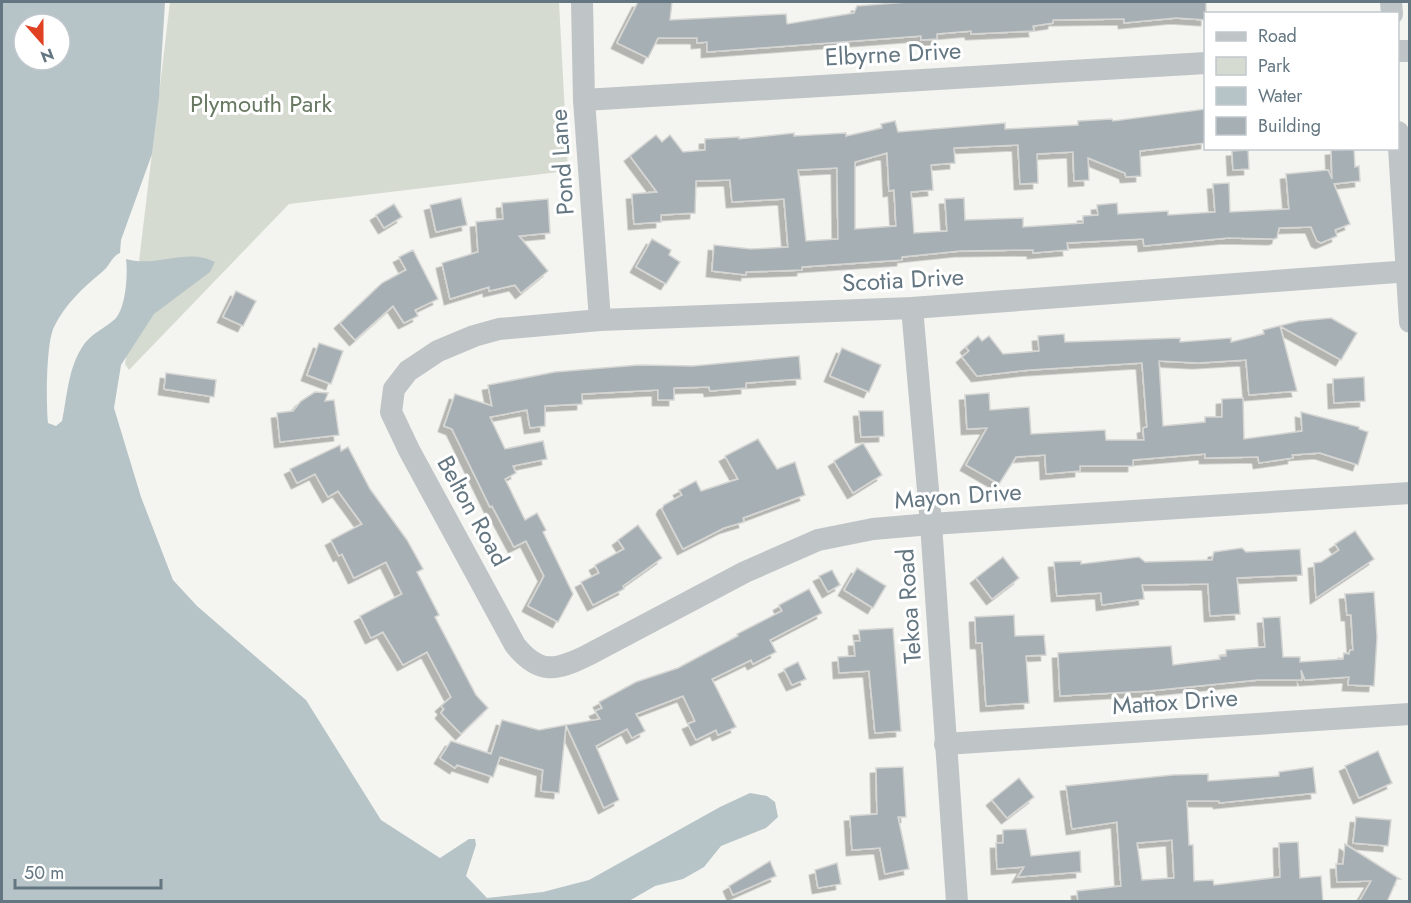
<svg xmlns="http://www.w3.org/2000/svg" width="1411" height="903" viewBox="0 0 1411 903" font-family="Jost,sans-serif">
<defs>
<filter id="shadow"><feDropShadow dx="-5.5" dy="5.5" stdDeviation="0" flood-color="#0004"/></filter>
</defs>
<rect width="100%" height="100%" fill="#f4f4f0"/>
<path fill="#d6dbd1" d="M170 2H559L568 171 289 204 129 370 125 364 132 320Z"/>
<path fill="#b7c4c7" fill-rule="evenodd" d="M2 2H165L159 98 152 154 121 240 120 253C111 257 110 266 102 272 83 288 65 304 54 327 46 343 46 404 48 423L56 426 62 421C67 398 68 370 81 349 90 333 105 329 116 318 126 306 128 274 126 259 155 268 188 247 215 262L210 272 154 314 121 365 114 408 141 497 173 580 197 606 306 700 381 820 440 858 469 839H475L476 845 466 876 487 898 543 892 589 880 720 807 750 793 767 796 775 802 778 817 766 828 721 846 704 867 683 879 655 886 629 901H2ZM24 24H60V60H24Z"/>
<g fill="#a6afb3" stroke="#d5d5d3" stroke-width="1.5" fill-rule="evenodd" filter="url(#shadow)">
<path d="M638 2H672L670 20 786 14 787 24 854 13 857 6 908 2H1206V20L1176 18 1124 23V19L1053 20V23L1033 26 1034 31 971 34V31L937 34V39L921 40V36L707 52V42L697 43V38H658L648 58 617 43Z"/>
<path d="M1206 109V143L1140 151 1141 176 1126 177 1125 173 1088 158 1089 180 1074 181 1073 152 1037 154 1038 183 1020 184 1018 145 954 148 955 163 931 165 933 190 911 192 914 233 947 231 945 199 964 198 965 220 1023 218V227L1083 223V216L1098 215 1097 205 1117 203 1118 214 1168 211V215L1215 212 1213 184 1229 183 1230 212 1289 209 1286 174 1328 170 1332 179 1331 150 1354 149 1355 167 1359 166 1360 181 1334 184 1350 224 1335 230 1337 236 1321 243 1317 241 1311 227 1279 228 1277 238 1274 239 1228 238 1144 246 1143 239 1067 243 1068 250 1033 253V250L960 251 902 257V260L802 267V270L746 272V275L712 271 714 245 751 249 788 247 784 199 732 202 730 180 696 181 695 213 661 215V222L634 224 632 194 657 192 630 156 656 135 662 142 670 135 683 152 705 150V139L739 137V139L794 133V136L846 133V136L882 128 881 124 895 121 898 132 1005 123V129L1078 125V121L1112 119 1113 121ZM887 153 889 191 894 190 896 226 855 229V162ZM837 168 838 239 806 241 798 170Z"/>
<path d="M1248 150 1249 169 1233 170 1232 151Z"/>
<path d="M461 198 467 225 436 232 430 205Z"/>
<path d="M548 199 550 233 519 236 548 271 521 293 515 285 489 291V287L450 299 442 263 478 252 476 222 503 219 502 203Z"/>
<path d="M394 204 402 217 384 228 376 215Z"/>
<path d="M652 239 671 250 669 255 680 262 666 284 636 267Z"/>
<path d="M413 250 438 299 415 310 418 316 404 323 393 306 355 340 340 323 382 283 406 270 399 257Z"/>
<path d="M236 291 256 301 243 326 223 317Z"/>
<path d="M1331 318 1357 333 1341 360 1280 326 1297 391 1249 395 1246 360 1198 363 1159 361 1163 426 1205 422V417H1222V399L1243 398 1244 439 1302 431 1301 412 1359 427V429L1368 432 1358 465 1320 453 1292 455 1293 458 1259 463 1258 457 1205 458V454L1133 460V466H1080V471L1046 474 1045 455 1016 457 999 484 966 465 987 428 967 429 965 395 989 393 990 410 1029 407 1031 434 1105 430 1106 440H1144L1143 428 1147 427 1142 363 1030 370 977 376 962 357 969 351 966 347 978 336 982 341 989 336 1003 354 1039 351 1038 336 1064 334 1065 342 1180 338V342L1231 338V342L1264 334 1263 330 1299 321Z"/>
<path d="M319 343 343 351 331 384 307 375Z"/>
<path d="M842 348 881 365 869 392 830 376Z"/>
<path d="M799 356 801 379 746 383V388L710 391 709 387 674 388V400H658V390L582 394V404L545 406V426L530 428 527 410 490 417 505 449 543 441 547 459 513 466 516 473 505 479 525 520 537 513 546 530 543 532 573 594 558 622 528 606 544 576 526 541 514 547 492 506 490 507 452 429 444 426 455 394 492 406 488 385 555 372 639 365 693 366Z"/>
<path d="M166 373 216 380 214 397 164 389Z"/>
<path d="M1364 377 1365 401 1334 403 1333 379Z"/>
<path d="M315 392 328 393 325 401 334 400 339 435 280 442 277 413 293 411 301 401Z"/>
<path d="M859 411H883L884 436 861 437Z"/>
<path d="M758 439 777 469 795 462 805 495 743 518 744 522 724 528 683 549 662 509 664 505 682 495 679 490 696 481 701 491 738 479 725 456Z"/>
<path d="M863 443 882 475 853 493 834 461Z"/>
<path d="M340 445 341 451 348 447 370 489 407 540 423 569 417 572 439 615 435 617 476 695 488 708 461 734 441 713 444 709 441 706 451 697 427 652 403 665 383 632 371 638 360 616 402 594 386 562 354 578 342 554 339 556 331 540 362 524 338 491 328 497 315 474 297 483 290 469Z"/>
<path d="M638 525 662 558 623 586 624 589 593 605 581 582 599 573 595 565 624 549 618 540Z"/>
<path d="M1355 531 1374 559 1316 598 1314 563 1321 562 1339 550 1335 544Z"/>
<path d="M1242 548 1246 552 1300 549 1302 575 1237 578 1240 614 1210 616 1208 584 1142 585 1144 599 1102 605 1101 593 1057 596 1054 562 1081 561V564L1139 557 1145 562 1212 560 1214 552Z"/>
<path d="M1003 557 1019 578 992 599 976 578Z"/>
<path d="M857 568 886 586 873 608 844 590Z"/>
<path d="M832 570 840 585 828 592 819 576Z"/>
<path d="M809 589 822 613 770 640 776 652 753 664 751 660 712 679 736 727 718 735 716 730 696 740 688 724 695 721 683 696 636 714 645 731 632 738 627 729 596 746 619 800 604 808 566 725 600 719 595 711 602 708 599 702 636 682 678 668 738 636 737 634 782 611 779 605Z"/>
<path d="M1374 592 1377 637 1374 686 1348 685 1349 677 1305 680 1301 670 1302 680H1258L1149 691 1060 696 1058 653 1171 646 1173 665 1220 659 1219 656H1226V650L1265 647 1263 618 1280 617 1283 657H1300V662L1343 659 1344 653 1349 654 1350 650H1353L1351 615H1347L1345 594Z"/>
<path d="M1014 615 1015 636 1044 635 1046 655 1026 656 1029 703 986 706 982 643H976L975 617Z"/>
<path d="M893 628 901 731 875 733 869 671 839 673 838 657 855 656 854 641H860L859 630Z"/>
<path d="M798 662 806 679 792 685 784 669Z"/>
<path d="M502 720 539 730 566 725 559 793 541 791 543 770 500 757 493 777 457 765 455 768 440 758 451 741 491 754Z"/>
<path d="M1378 751 1392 783 1359 798 1345 766Z"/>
<path d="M903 767 906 817H898L909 869 885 874 880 848 852 850 850 816 877 814 876 768Z"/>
<path d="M1313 767 1316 793 1219 803V801H1187L1189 845H1193L1194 881 1213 880 1214 885 1280 877 1279 843 1298 842 1300 878 1321 876 1323 902H1078L1077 891 1121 886 1117 822 1072 829 1066 786 1173 775 1208 774V781L1279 776V772ZM1172 840 1174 878 1142 880 1137 843Z"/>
<path d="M1019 778 1034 797 1007 818 992 800Z"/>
<path d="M1356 817 1391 820 1388 846 1353 843Z"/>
<path d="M1026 829 1031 856 1080 851 1081 872 1018 877 1024 867 997 869 996 843H1003V830Z"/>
<path d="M1345 844 1400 879H1397L1387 902H1359L1371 881 1337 882 1336 864H1343Z"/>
<path d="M770 861 776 876 733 895 729 886Z"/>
<path d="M837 863 841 884 818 888 815 870Z"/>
</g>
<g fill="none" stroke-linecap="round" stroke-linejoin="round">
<g stroke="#bfc4c6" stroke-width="22">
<path d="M582 2 584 100 600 320"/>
<path d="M1391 2 1392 14"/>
<path d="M1398 51H1410"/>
<path d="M584 100 1206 63"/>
<path d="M1398 132 1410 322"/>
<path d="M1410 271 912 308 600 320 499 329 474 336 438 351 408 371 394 389 391 412 409 450 515 645C539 675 556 671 588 655L745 572 818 540 873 529 931 524 1410 493"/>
<path d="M912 308 931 524 957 902"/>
<path d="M945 744 1410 714"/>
</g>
</g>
<g text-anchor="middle" stroke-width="6" stroke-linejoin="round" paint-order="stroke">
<g font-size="24" fill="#637681" stroke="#fff">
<text transform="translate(893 54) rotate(-3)" y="8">Elbyrne Drive</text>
<text transform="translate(562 162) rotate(-94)" y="8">Pond Lane</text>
<text transform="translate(903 280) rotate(-3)" y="8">Scotia Drive</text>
<text transform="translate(958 496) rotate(-4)" y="8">Mayon Drive</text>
<text transform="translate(473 511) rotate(61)" y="8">Belton Road</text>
<text transform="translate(909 606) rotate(-94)" y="8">Tekoa Road</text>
<text transform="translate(1175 702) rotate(-4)" y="8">Mattox Drive</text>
</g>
<g font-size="24" fill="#687862" stroke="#fff">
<text x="261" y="112">Plymouth Park</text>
</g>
</g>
<rect width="1411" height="903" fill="none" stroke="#637681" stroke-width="6"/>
<rect x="1204" y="12" width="195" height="138" fill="#ffffff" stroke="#c1c8cd" stroke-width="1.5"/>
<rect x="1216" y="32" width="30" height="9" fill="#bfc4c6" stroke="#c1c8cd" stroke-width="1.5"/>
<text x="1258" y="42" font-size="18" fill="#637681">Road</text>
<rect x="1216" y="57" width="30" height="18" fill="#d6dbd1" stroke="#c1c8cd" stroke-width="1.5"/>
<text x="1258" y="72" font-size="18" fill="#637681">Park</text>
<rect x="1216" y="87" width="30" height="18" fill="#b7c4c7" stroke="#c1c8cd" stroke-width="1.5"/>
<text x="1258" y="102" font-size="18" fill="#637681">Water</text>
<rect x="1216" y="117" width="30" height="18" fill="#a6afb3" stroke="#c1c8cd" stroke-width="1.5"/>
<text x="1258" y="132" font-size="18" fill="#637681">Building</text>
<g transform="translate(42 42) rotate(159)"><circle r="28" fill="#ffffff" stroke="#c1c8cd" stroke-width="1.5"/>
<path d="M0-4.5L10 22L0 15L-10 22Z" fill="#e14123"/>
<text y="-9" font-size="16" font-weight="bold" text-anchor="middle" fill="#637681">N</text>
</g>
<path d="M15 879v9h146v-9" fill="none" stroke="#637681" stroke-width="3"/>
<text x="24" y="879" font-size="18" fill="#637681" stroke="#ffffff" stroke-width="4.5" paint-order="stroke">50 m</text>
</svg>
